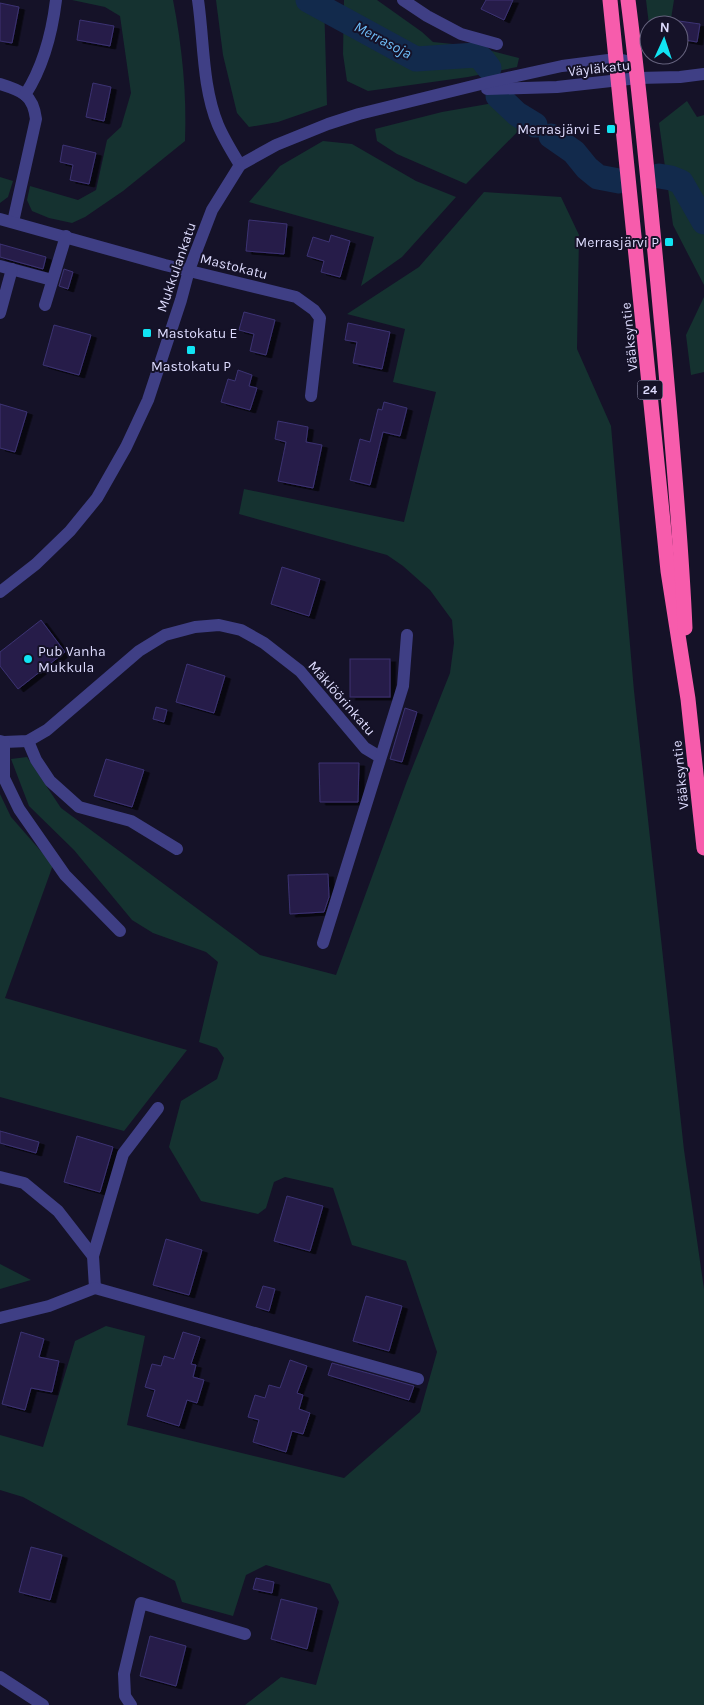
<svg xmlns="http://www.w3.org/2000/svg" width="704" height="1705" viewBox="0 0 704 1705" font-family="Karla,sans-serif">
<defs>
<filter id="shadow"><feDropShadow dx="5.5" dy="3" stdDeviation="0" flood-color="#0009"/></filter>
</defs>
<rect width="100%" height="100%" fill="#151228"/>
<g fill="#153230">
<path d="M72 0H173C182 46 187 94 185 141L123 191 85 217 72 223 49 218 32 211 27 200 30 186 78 200 96 190 107 140 121 127 131 93 120 16 105 7Z"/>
<path d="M216 0H324L327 105 278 122 249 127 237 113 223 55Z"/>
<path d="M344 0H377L422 32 433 42 473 46 519 58 517 67 468 77 368 91 347 81 343 54Z"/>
<path d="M646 0H674L670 25H649Z"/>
<path d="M505 101 534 115 466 184 397 154 377 141 375 129 442 112Z"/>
<path d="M687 101 697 117 704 115V285L673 225 659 123Z"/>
<path d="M323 141 352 144 416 181 456 197 402 257 361 286 374 237 249 202 280 166Z"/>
<path d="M0 177 13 181 8 197 0 203Z"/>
<path d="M484 192 561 197 579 235 577 349 611 426 634 691 684 1150 704 1289V1705H245L281 1677 316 1685 339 1602 330 1584 266 1565 246 1575 233 1616 182 1602 175 1581 23 1497 0 1490V1435L43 1447 75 1341 106 1326 145 1336 127 1425 344 1478 420 1412 437 1352 406 1261 352 1245 333 1188 285 1177 274 1182 266 1208 258 1214 201 1201 169 1147 181 1101 217 1079 224 1058 217 1048 199 1042 218 962 206 952 153 933 132 920 74 850 29 806 11 759 27 757 61 808 260 955 336 975 407 781 450 673 454 643 452 620 430 590 403 566 387 555 239 514 244 489 404 522 436 392 393 382 405 329 347 314 419 267Z"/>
<path d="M704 297V372L691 375 686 335Z"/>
<path d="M0 794 11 817 53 865 5 998 187 1050 124 1131 0 1097Z"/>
<path d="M0 1264 31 1280 0 1289Z"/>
</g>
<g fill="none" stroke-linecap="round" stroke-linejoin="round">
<g stroke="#122a4c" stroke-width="25">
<path d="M308 0 416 59 476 55 482 59 489 68"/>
<path d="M498 96 517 114 535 125"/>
<path d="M551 136 574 152 587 168 598 177 619 181"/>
<path d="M659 176 671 178 681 182 704 222"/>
</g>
</g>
<g fill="#261f48" stroke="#3c3273" filter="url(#shadow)">
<path d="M486 0H513L504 20 481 9Z"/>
<path d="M0 3 19 7 12 43 0 41Z"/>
<path d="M80 20 114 26 110 46 77 40Z"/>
<path d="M679 21 700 24 697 42 679 39Z"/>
<path d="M93 83 111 87 104 121 86 117Z"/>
<path d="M63 145 96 153 89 184 70 180 73 165 60 162Z"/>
<path d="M249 220 287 224 284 254 246 251Z"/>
<path d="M331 235 350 241 340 277 321 272 324 261 307 256 313 237 329 242Z"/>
<path d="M0 244 46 257 43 269 0 257Z"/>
<path d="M64 269 73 272 68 289 59 286Z"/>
<path d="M244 312 275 320 266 355 250 351 254 334 239 330Z"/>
<path d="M348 323 390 332 382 369 353 363 357 342 345 340Z"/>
<path d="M54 325 91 335 79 375 43 365Z"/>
<path d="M238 370 252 375 249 386 257 388 250 410 221 402 228 379 235 381Z"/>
<path d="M384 402 407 408 400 436 383 432 370 485 350 480 360 439 370 442 378 409 382 410Z"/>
<path d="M0 404 27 412 15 452 0 448Z"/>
<path d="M278 421 308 427 306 442 322 445 313 488 278 481 286 442 275 439Z"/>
<path d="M282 567 320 579 309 616 271 604Z"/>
<path d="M41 620 65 652 18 689 0 666V652Z"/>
<rect x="350" y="659" width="40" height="38"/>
<path d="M187 664 225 676 214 713 176 702Z"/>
<path d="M156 707 167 710 164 722 153 719Z"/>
<path d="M405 708 417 712 402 762 390 759Z"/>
<path d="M106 759 144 770 132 807 94 796Z"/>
<path d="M319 763H359L358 802H320Z"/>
<path d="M328 874 329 897 324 912 290 914 288 875Z"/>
<path d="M0 1131 39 1142 36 1153 0 1143Z"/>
<path d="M77 1136 113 1147 100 1192 64 1182Z"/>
<path d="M287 1196 323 1206 310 1251 274 1241Z"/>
<path d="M166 1239 202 1250 189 1295 153 1285Z"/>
<path d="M263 1286 275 1289 269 1311 256 1307Z"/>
<path d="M366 1296 402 1306 389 1351 353 1341Z"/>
<path d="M21 1332 44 1339 39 1357 59 1361 52 1392 31 1388 25 1410 2 1404Z"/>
<path d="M183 1332 200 1337 191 1364 196 1365 193 1377 204 1380 197 1403 187 1400 179 1426 147 1416 155 1390 145 1387 152 1364 161 1366 164 1356 174 1359Z"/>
<path d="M290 1360 307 1366 297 1393 303 1395 299 1409 310 1413 303 1434 292 1431 286 1452 253 1442 259 1420 248 1417 255 1395 265 1398 269 1385 280 1388Z"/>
<path d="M332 1363 414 1386 409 1400 328 1375Z"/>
<path d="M31 1547 62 1555 50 1600 19 1592Z"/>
<path d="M256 1578 274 1582 272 1593 253 1589Z"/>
<path d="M281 1599 317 1608 307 1649 271 1639Z"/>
<path d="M150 1636 186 1646 176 1686 140 1676Z"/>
</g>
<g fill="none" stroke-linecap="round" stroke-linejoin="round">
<g stroke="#3f3f85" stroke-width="12">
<path d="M198 0C204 41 202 86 218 125 224 139 232 152 240 165"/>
<path d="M403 0 427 16 461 34 497 44"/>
<path d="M0 84C23 91 33 95 36 119L13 222"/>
<path d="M487 89 557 87 638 78 680 77 704 74"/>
<path d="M25 95C43 67 52 33 56 0"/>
<path d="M0 219 165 265 296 297 314 310 320 318 311 396"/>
<path d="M0 266 52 280"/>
<path d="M45 305 66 236"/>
<path d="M0 313 12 269"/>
<path d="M0 592 36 564 70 531 97 498 126 447 148 400 181 300 189 270 212 210 240 165 276 145 328 124 359 114 489 82 562 66 616 59 626 61 633 65 637 76"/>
<path d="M0 741 4 742 28 741 47 730 139 651 165 635 195 627 219 625 241 630 264 643 300 671 365 748 380 757"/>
<path d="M28 741 36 760 50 781 79 807 131 821 177 849"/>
<path d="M4 742V778L19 809 65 875 120 931"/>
<path d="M323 943 403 686 407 635"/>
<path d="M0 1177 24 1183 58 1211 93 1256"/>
<path d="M95 1288 418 1379"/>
<path d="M95 1288 93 1256 123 1154 158 1108"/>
<path d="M0 1318 49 1306 95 1288"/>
<path d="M0 1677 43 1705"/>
<path d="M131 1705 125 1696 124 1674 141 1603 245 1634"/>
</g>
<g stroke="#f75cac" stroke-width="15">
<path d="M610 0 668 571 688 699 704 848"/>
<path d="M628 0C643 116 653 233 664 349 672 442 681 535 685 628"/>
</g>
</g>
<g fill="#11e4f3" stroke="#151228" stroke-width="2">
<rect x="606" y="124" width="10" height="10" rx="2.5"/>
<rect x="664" y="237" width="10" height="10" rx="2.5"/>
<rect x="142" y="328" width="10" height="10" rx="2.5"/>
<rect x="186" y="345" width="10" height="10" rx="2.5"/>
<circle cx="28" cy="659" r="5"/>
</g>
<g text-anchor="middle" stroke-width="4" stroke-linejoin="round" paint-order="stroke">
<rect fill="#151228" stroke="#a19fbd" stroke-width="1" x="637.5" y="380.5" width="25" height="19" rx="4"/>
<g font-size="12" font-weight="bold" fill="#dddbfd">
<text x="650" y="394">24</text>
</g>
<g font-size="14" fill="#dddbfd" stroke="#151228">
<text transform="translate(599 68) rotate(-6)" y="5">Väyläkatu</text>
<text transform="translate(234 266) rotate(14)" y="5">Mastokatu</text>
<text transform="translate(176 267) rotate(-71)" y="5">Mukkulankatu</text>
<text transform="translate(629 337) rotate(-96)" y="5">Vääksyntie</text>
<text transform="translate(342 698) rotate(49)" y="5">Mäklöörinkatu</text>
<text transform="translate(680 775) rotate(-96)" y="5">Vääksyntie</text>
</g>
<g font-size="14" fill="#dddbfd" stroke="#151228" text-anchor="end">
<text x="601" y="134">Merrasjärvi E</text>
<text x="659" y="247">Merrasjärvi P</text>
<text x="157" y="338" text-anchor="start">Mastokatu E</text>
<text x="191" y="371" text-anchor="middle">Mastokatu P</text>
<text x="38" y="656" text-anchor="start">Pub Vanha<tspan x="38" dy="16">Mukkula</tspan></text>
</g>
<g font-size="15" font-style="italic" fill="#6ebdf7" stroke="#151228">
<text transform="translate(383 40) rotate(28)" y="5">Merrasoja</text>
</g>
</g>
<g transform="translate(664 40) rotate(3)"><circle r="24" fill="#151228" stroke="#65627d"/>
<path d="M0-4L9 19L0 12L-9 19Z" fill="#11e4f3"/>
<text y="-8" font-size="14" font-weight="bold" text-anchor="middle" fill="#dddbfd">N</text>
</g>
</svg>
